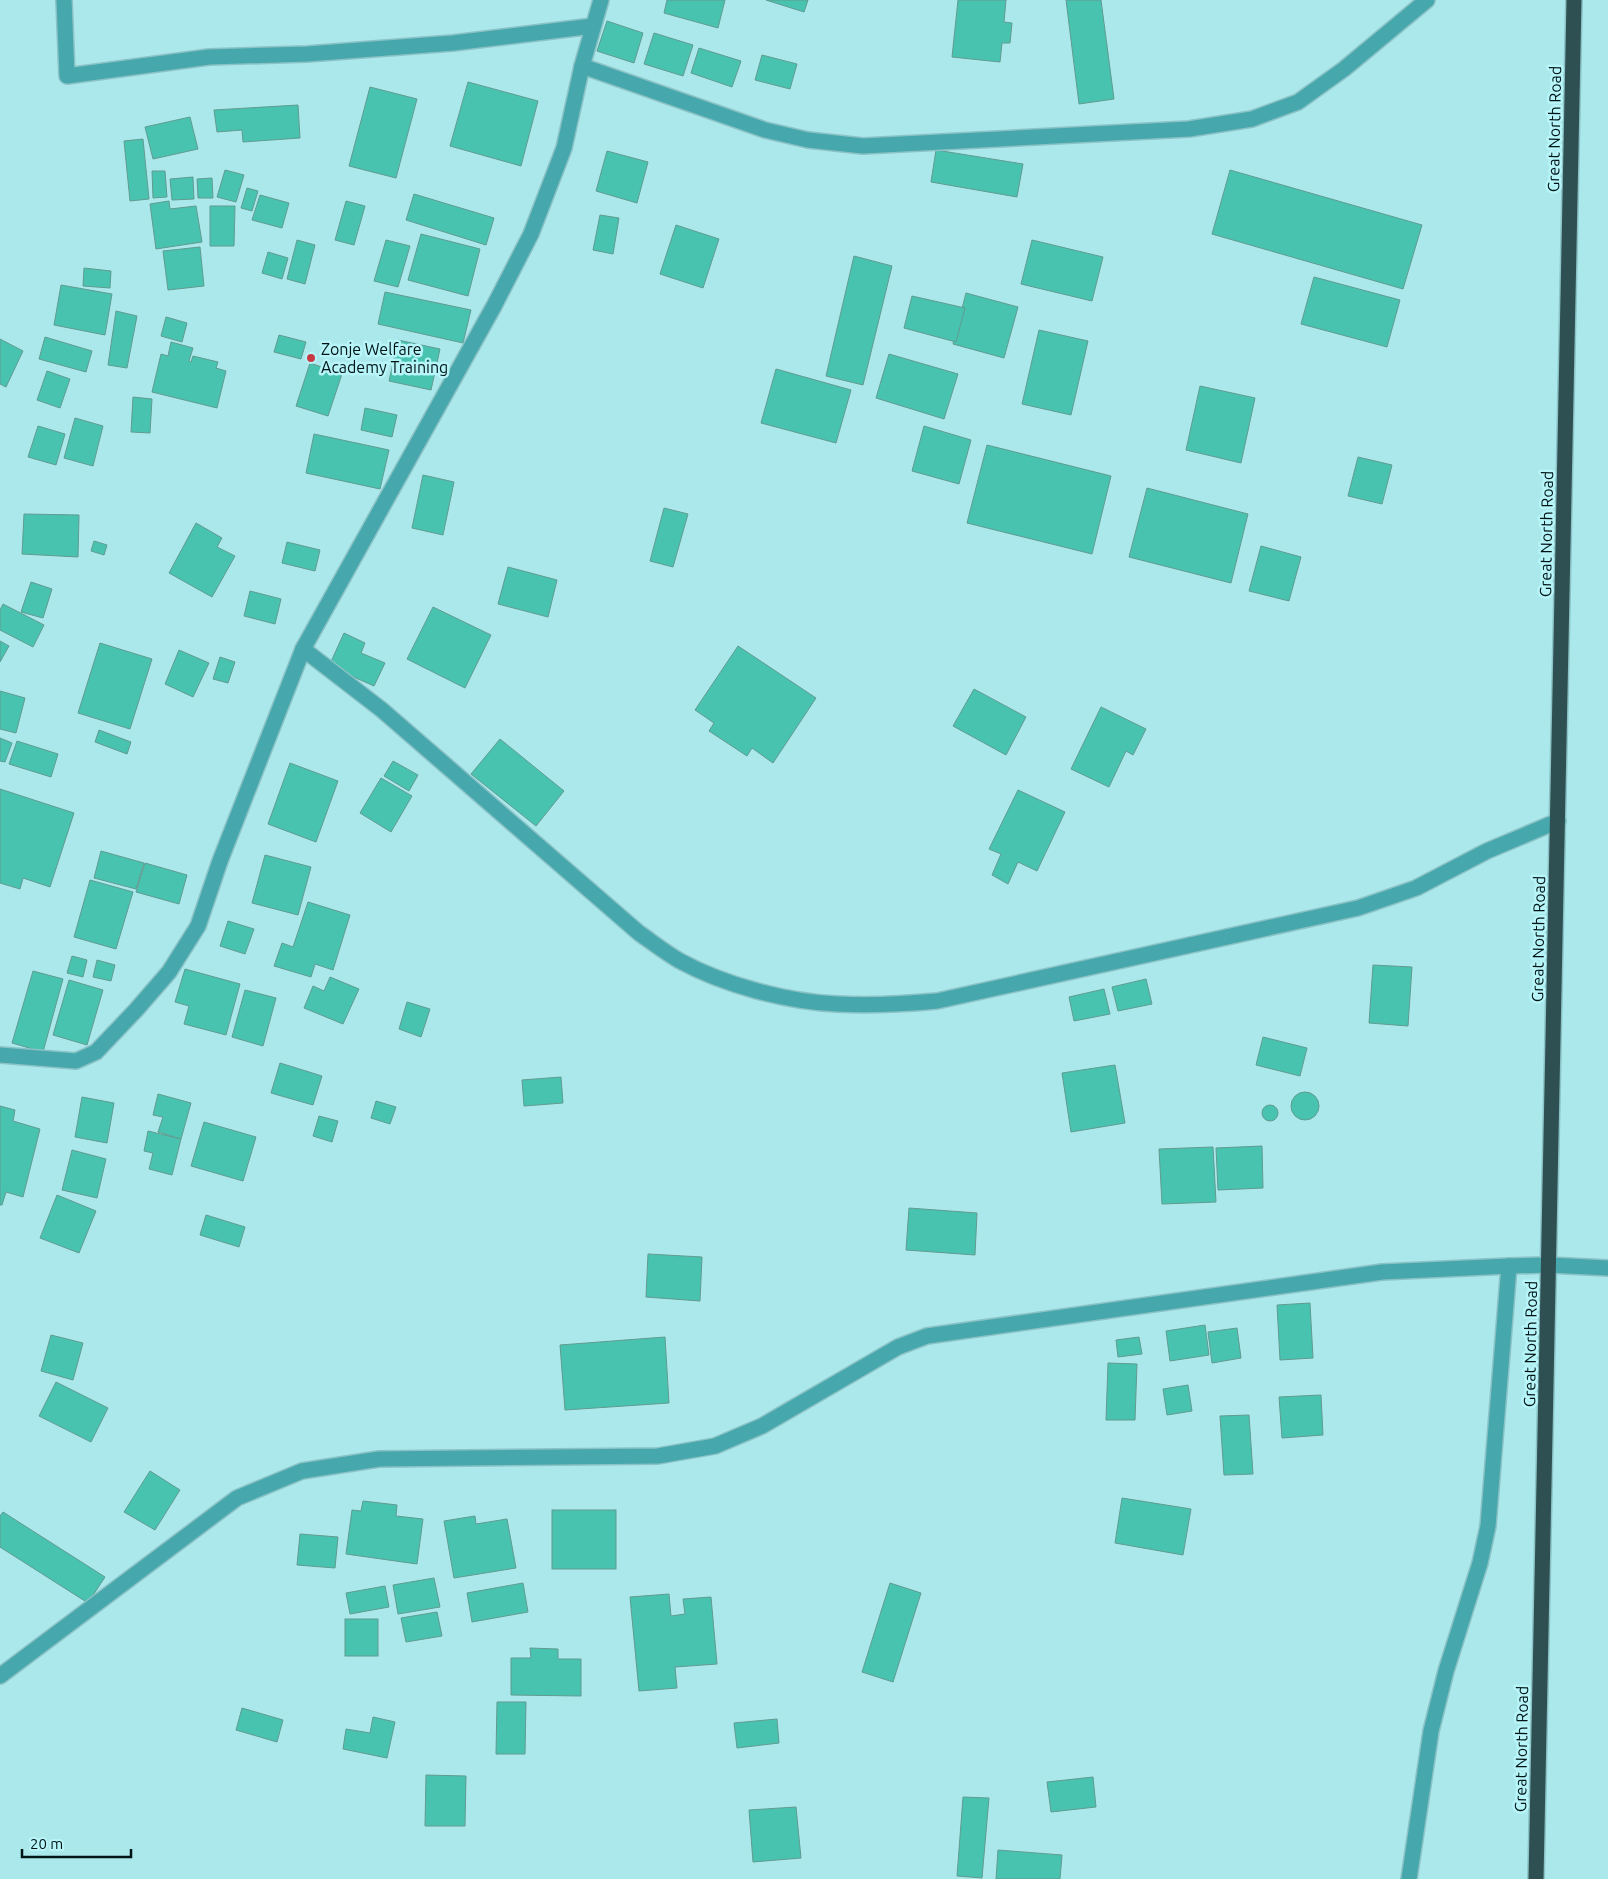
<svg xmlns="http://www.w3.org/2000/svg" width="1608" height="1879" viewBox="0 0 1608 1879" font-family="Ubuntu,sans-serif">
<rect width="100%" height="100%" fill="#aae8ec"/>
<g fill="#48c3b0" stroke="#619b90">
<path d="M667 0H725L718 28 664 13Z"/>
<path d="M766 0H808L804 12Z"/>
<path d="M958 0H1006L1004 22 1012 23 1010 43H1002L1000 62 952 57Z"/>
<path d="M1066 0H1101L1114 99 1079 104Z"/>
<path d="M607 21 643 33 634 63 597 51Z"/>
<path d="M654 33 693 45 683 76 644 64Z"/>
<path d="M699 48 741 61 732 87 691 73Z"/>
<path d="M762 55 797 64 790 89 755 80Z"/>
<path d="M468 82 538 101 521 166 450 146Z"/>
<path d="M370 87 417 99 396 178 349 166Z"/>
<path d="M298 105 300 138 243 142 242 130 217 132 214 110Z"/>
<path d="M190 117 198 149 153 159 145 127Z"/>
<path d="M143 139 149 199 130 201 124 141Z"/>
<path d="M936 150 1023 164 1017 197 931 182Z"/>
<path d="M607 151 648 162 637 203 596 191Z"/>
<path d="M225 170 244 175 236 202 217 197Z"/>
<path d="M1230 170 1422 225 1403 289 1212 234Z"/>
<path d="M152 171H165L167 197 153 198Z"/>
<path d="M193 177 194 199 172 200 170 179Z"/>
<path d="M212 178 213 198H198L197 179Z"/>
<path d="M247 188 258 191 252 211 241 208Z"/>
<path d="M414 194 494 218 486 245 406 220Z"/>
<path d="M260 195 289 203 282 228 252 220Z"/>
<path d="M169 201 170 209 196 206 202 242 156 249 150 204Z"/>
<path d="M346 201 365 206 354 245 335 240Z"/>
<path d="M210 206H235L234 246H210Z"/>
<path d="M600 215 619 218 613 254 593 250Z"/>
<path d="M676 225 719 239 703 288 660 274Z"/>
<path d="M421 234 480 249 468 296 408 280Z"/>
<path d="M297 240 315 245 305 284 287 279Z"/>
<path d="M386 240 410 246 398 287 374 281Z"/>
<path d="M1032 240 1103 257 1092 301 1021 284Z"/>
<path d="M200 247 204 286 168 290 163 251Z"/>
<path d="M268 252 288 258 282 279 262 273Z"/>
<path d="M854 256 892 266 863 385 826 376Z"/>
<path d="M84 268 111 271 110 288 83 286Z"/>
<path d="M1314 277 1400 300 1387 347 1301 324Z"/>
<path d="M61 285 112 294 105 335 54 325Z"/>
<path d="M385 292 471 310 463 343 378 324Z"/>
<path d="M966 293 1018 307 1004 358 953 344Z"/>
<path d="M912 296 965 308 956 342 904 328Z"/>
<path d="M116 311 137 316 127 368 108 365Z"/>
<path d="M166 317 187 323 182 342 161 336Z"/>
<path d="M1039 330 1088 341 1071 415 1022 404Z"/>
<path d="M279 335 306 342 301 359 274 352Z"/>
<path d="M45 337 92 351 86 372 39 359Z"/>
<path d="M0 339 23 351 6 387 0 384Z"/>
<path d="M398 340 440 349 431 390 389 381Z"/>
<path d="M171 342 193 348 189 361 191 362 193 356 218 362 216 368 226 371 217 408 152 392 161 354 168 356Z"/>
<path d="M889 354 958 374 944 419 876 398Z"/>
<path d="M310 363 342 374 328 416 296 406Z"/>
<path d="M776 369 851 390 836 443 761 423Z"/>
<path d="M47 371 70 379 60 408 37 400Z"/>
<path d="M1200 386 1255 398 1241 463 1186 450Z"/>
<path d="M133 397 152 399 150 433 131 432Z"/>
<path d="M365 408 397 415 392 437 361 430Z"/>
<path d="M75 418 103 426 93 466 64 458Z"/>
<path d="M38 426 65 434 56 465 28 457Z"/>
<path d="M924 426 971 440 959 484 912 471Z"/>
<path d="M314 434 389 450 380 489 306 473Z"/>
<path d="M987 445 1111 476 1092 554 967 523Z"/>
<path d="M1358 457 1392 465 1382 504 1348 496Z"/>
<path d="M423 475 454 482 443 535 412 528Z"/>
<path d="M1147 488 1248 514 1231 583 1129 557Z"/>
<path d="M664 508 688 514 673 567 650 561Z"/>
<path d="M24 514 79 515 78 557 22 554Z"/>
<path d="M196 523 222 538 217 547 235 556 212 597 169 573Z"/>
<path d="M94 541 107 545 104 555 91 551Z"/>
<path d="M287 542 320 550 315 571 282 563Z"/>
<path d="M1261 546 1301 557 1289 601 1249 591Z"/>
<path d="M508 567 557 580 548 617 498 604Z"/>
<path d="M31 582 52 589 43 618 21 612Z"/>
<path d="M250 591 281 599 275 624 244 616Z"/>
<path d="M3 604 44 625 33 647 0 630V610Z"/>
<path d="M433 607 491 635 465 688 407 659Z"/>
<path d="M344 633 365 643 361 653 385 663 374 686 329 666Z"/>
<path d="M0 641 9 646 0 662Z"/>
<path d="M100 643 152 659 130 729 78 713Z"/>
<path d="M738 646 816 698 773 763 752 748 747 756 709 731 714 723 695 710Z"/>
<path d="M179 650 209 663 193 697 165 684Z"/>
<path d="M220 657 235 662 228 683 213 679Z"/>
<path d="M974 689 1026 717 1006 755 953 726Z"/>
<path d="M0 691 25 698 16 733 0 729Z"/>
<path d="M1101 707 1146 729 1133 755 1126 751 1109 787 1071 769Z"/>
<path d="M99 730 131 742 127 754 95 742Z"/>
<path d="M0 738 12 743 5 762 0 761Z"/>
<path d="M500 739 564 791 536 826 471 774Z"/>
<path d="M17 741 58 754 51 777 9 764Z"/>
<path d="M393 761 418 775 409 791 384 776Z"/>
<path d="M290 763 338 781 316 842 268 824Z"/>
<path d="M381 778 412 796 391 832 360 813Z"/>
<path d="M0 789 74 813 50 887 23 878 20 889 0 883Z"/>
<path d="M1018 790 1065 812 1037 871 1018 862 1008 884 992 875 1001 854 989 849Z"/>
<path d="M101 851 144 863 136 889 94 878Z"/>
<path d="M265 855 311 867 298 915 252 903Z"/>
<path d="M145 863 187 875 179 904 136 892Z"/>
<path d="M90 880 133 892 116 949 74 937Z"/>
<path d="M308 902 350 915 333 970 315 964 311 977 274 966 282 943 293 947Z"/>
<path d="M228 921 254 929 245 954 220 946Z"/>
<path d="M72 956 87 960 83 977 67 973Z"/>
<path d="M97 960 115 965 111 981 93 977Z"/>
<path d="M1373 965 1412 967 1408 1026 1369 1023Z"/>
<path d="M185 969 240 984 226 1035 184 1024 189 1006 175 1002Z"/>
<path d="M33 971 63 979 43 1052 12 1043Z"/>
<path d="M330 977 359 989 343 1024 304 1008 313 986 324 991Z"/>
<path d="M1146 979 1152 1004 1118 1011 1112 987Z"/>
<path d="M69 980 103 990 87 1045 53 1035Z"/>
<path d="M1104 989 1110 1014 1074 1021 1069 997Z"/>
<path d="M245 990 276 998 263 1046 232 1037Z"/>
<path d="M407 1002 430 1009 421 1037 399 1029Z"/>
<path d="M1263 1037 1307 1048 1300 1076 1256 1065Z"/>
<path d="M280 1063 322 1076 313 1105 271 1093Z"/>
<path d="M1115 1065 1125 1123 1071 1132 1062 1073Z"/>
<path d="M561 1077 563 1103 524 1106 522 1080Z"/>
<circle cx="1305" cy="1106" r="14"/>
<path d="M158 1094 191 1103 181 1139 158 1132 163 1117 153 1115Z"/>
<path d="M82 1097 114 1103 107 1143 75 1137Z"/>
<path d="M376 1101 396 1107 390 1124 371 1118Z"/>
<circle cx="1270" cy="1113" r="8"/>
<path d="M0 1106 15 1110 13 1121 40 1129 23 1197 6 1192 2 1205H0Z"/>
<path d="M319 1116 338 1121 332 1142 313 1136Z"/>
<path d="M204 1122 256 1137 243 1181 191 1166Z"/>
<path d="M148 1131 181 1139 172 1175 149 1169 153 1153 144 1151Z"/>
<path d="M1262 1146 1263 1188 1218 1190 1216 1148Z"/>
<path d="M1213 1147 1216 1202 1162 1204 1159 1149Z"/>
<path d="M72 1150 106 1159 97 1198 62 1190Z"/>
<path d="M57 1195 96 1211 79 1253 40 1238Z"/>
<path d="M909 1208 977 1213 975 1255 906 1250Z"/>
<path d="M206 1215 245 1227 239 1247 200 1235Z"/>
<path d="M648 1254 702 1257 700 1301 646 1297Z"/>
<path d="M1310 1303 1313 1358 1280 1360 1277 1305Z"/>
<path d="M1205 1325 1209 1355 1170 1361 1166 1331Z"/>
<path d="M1237 1328 1241 1358 1212 1363 1208 1332Z"/>
<path d="M51 1335 83 1343 73 1380 41 1371Z"/>
<path d="M665 1337 669 1403 565 1410 560 1345Z"/>
<path d="M1139 1337 1142 1354 1118 1357 1116 1340Z"/>
<path d="M1108 1363 1137 1364 1135 1420H1106Z"/>
<path d="M56 1382 108 1408 91 1442 39 1416Z"/>
<path d="M1188 1385 1192 1411 1167 1415 1163 1389Z"/>
<path d="M1321 1395 1323 1435 1282 1438 1279 1397Z"/>
<path d="M1249 1415 1253 1474 1224 1475 1220 1416Z"/>
<path d="M150 1471 180 1490 155 1530 124 1512Z"/>
<path d="M1122 1498 1191 1509 1183 1555 1115 1543Z"/>
<path d="M363 1501 397 1505 396 1516 423 1519 417 1564 346 1554 352 1510 361 1511Z"/>
<rect x="552" y="1510" width="64" height="59"/>
<path d="M3 1512 105 1577 88 1603 0 1547V1516Z"/>
<path d="M475 1516 476 1524 507 1519 516 1568 454 1578 444 1521Z"/>
<path d="M300 1534 338 1537 335 1568 297 1565Z"/>
<path d="M434 1578 440 1607 398 1614 393 1585Z"/>
<path d="M523 1583 528 1612 472 1622 467 1593Z"/>
<path d="M890 1583 921 1593 893 1682 862 1672Z"/>
<path d="M385 1586 389 1607 350 1614 346 1593Z"/>
<path d="M669 1594 671 1616 685 1614 683 1599 711 1597 717 1664 675 1667 677 1688 639 1691 630 1597Z"/>
<path d="M437 1612 442 1636 406 1642 401 1618Z"/>
<rect x="345" y="1619" width="33" height="37"/>
<path d="M530 1648 558 1649V1659H581V1696L511 1695V1658H531Z"/>
<path d="M497 1702H526L525 1754H496Z"/>
<path d="M242 1708 283 1720 277 1742 236 1730Z"/>
<path d="M373 1717 395 1722 387 1758 343 1749 346 1729 370 1733Z"/>
<path d="M777 1719 779 1743 737 1748 734 1723Z"/>
<path d="M426 1775 466 1776 465 1826H425Z"/>
<path d="M1093 1777 1096 1807 1051 1812 1047 1782Z"/>
<path d="M963 1797 989 1798 982 1878 957 1876Z"/>
<path d="M796 1807 801 1858 753 1862 749 1810Z"/>
<path d="M998 1850 1062 1855 1060 1879H996Z"/>
</g>
<g fill="none" stroke-linecap="round" stroke-linejoin="round">
<defs>
<g id="minor">
<path d="M64 0 67 76 209 57 307 54 453 43 593 26"/>
<path d="M582 66 765 130 808 140 863 146 1189 129 1252 119 1298 102 1344 69 1427 0"/>
<path d="M303 649 382 710 639 933C652 942 666 953 680 961 724 985 787 1002 837 1004 871 1006 904 1004 937 1001L1358 908 1416 888 1487 851 1558 821"/>
<path d="M0 1055 76 1061 96 1052 136 1010 169 972 198 926 220 861 303 649 494 306 531 234 564 148 582 66 601 0"/>
<path d="M0 1676 237 1498 302 1471 379 1459 658 1456 715 1446 762 1426 898 1347 927 1336 1382 1272 1509 1266 1549 1265 1608 1268"/>
<path d="M1409 1879 1431 1731 1446 1671 1480 1563 1488 1526 1509 1266"/>
</g>
<path id="highway" d="M1536 1879 1574 0"/>
</defs>
<use href="#minor" stroke="#8bc2c5" stroke-width="18"/>
<use href="#highway" stroke="#8bc2c5" stroke-width="18"/>
<use href="#minor" stroke="#46a7ad" stroke-width="15"/>
<use href="#highway" stroke="#2e5052" stroke-width="15"/>
</g>
<circle fill="#c93945" stroke="#b7f5f9" stroke-width="2" cx="311" cy="358" r="5"/>
<g text-anchor="middle" stroke-width="5" stroke-linejoin="round" paint-order="stroke">
<g font-size="16" fill="#001416" stroke="#b7f5f9">
<text transform="translate(1554 129) rotate(-89)" y="6">Great North Road</text>
<text transform="translate(1546 534) rotate(-89)" y="6">Great North Road</text>
<text transform="translate(1538 939) rotate(-89)" y="6">Great North Road</text>
<text transform="translate(1530 1344) rotate(-89)" y="6">Great North Road</text>
<text transform="translate(1521 1749) rotate(-89)" y="6">Great North Road</text>
</g>
<g font-size="16" fill="#001416" stroke="#b7f5f9" text-anchor="start">
<text x="321" y="355">Zonje Welfare<tspan x="321" dy="18">Academy Training</tspan></text>
</g>
</g>
<path d="M22 1849v8h109v-8" fill="none" stroke="#001416" stroke-width="2.5"/>
<text x="30" y="1849" font-size="15" fill="#001416" stroke="#b7f5f9" stroke-width="4" paint-order="stroke">20 m</text>
</svg>
